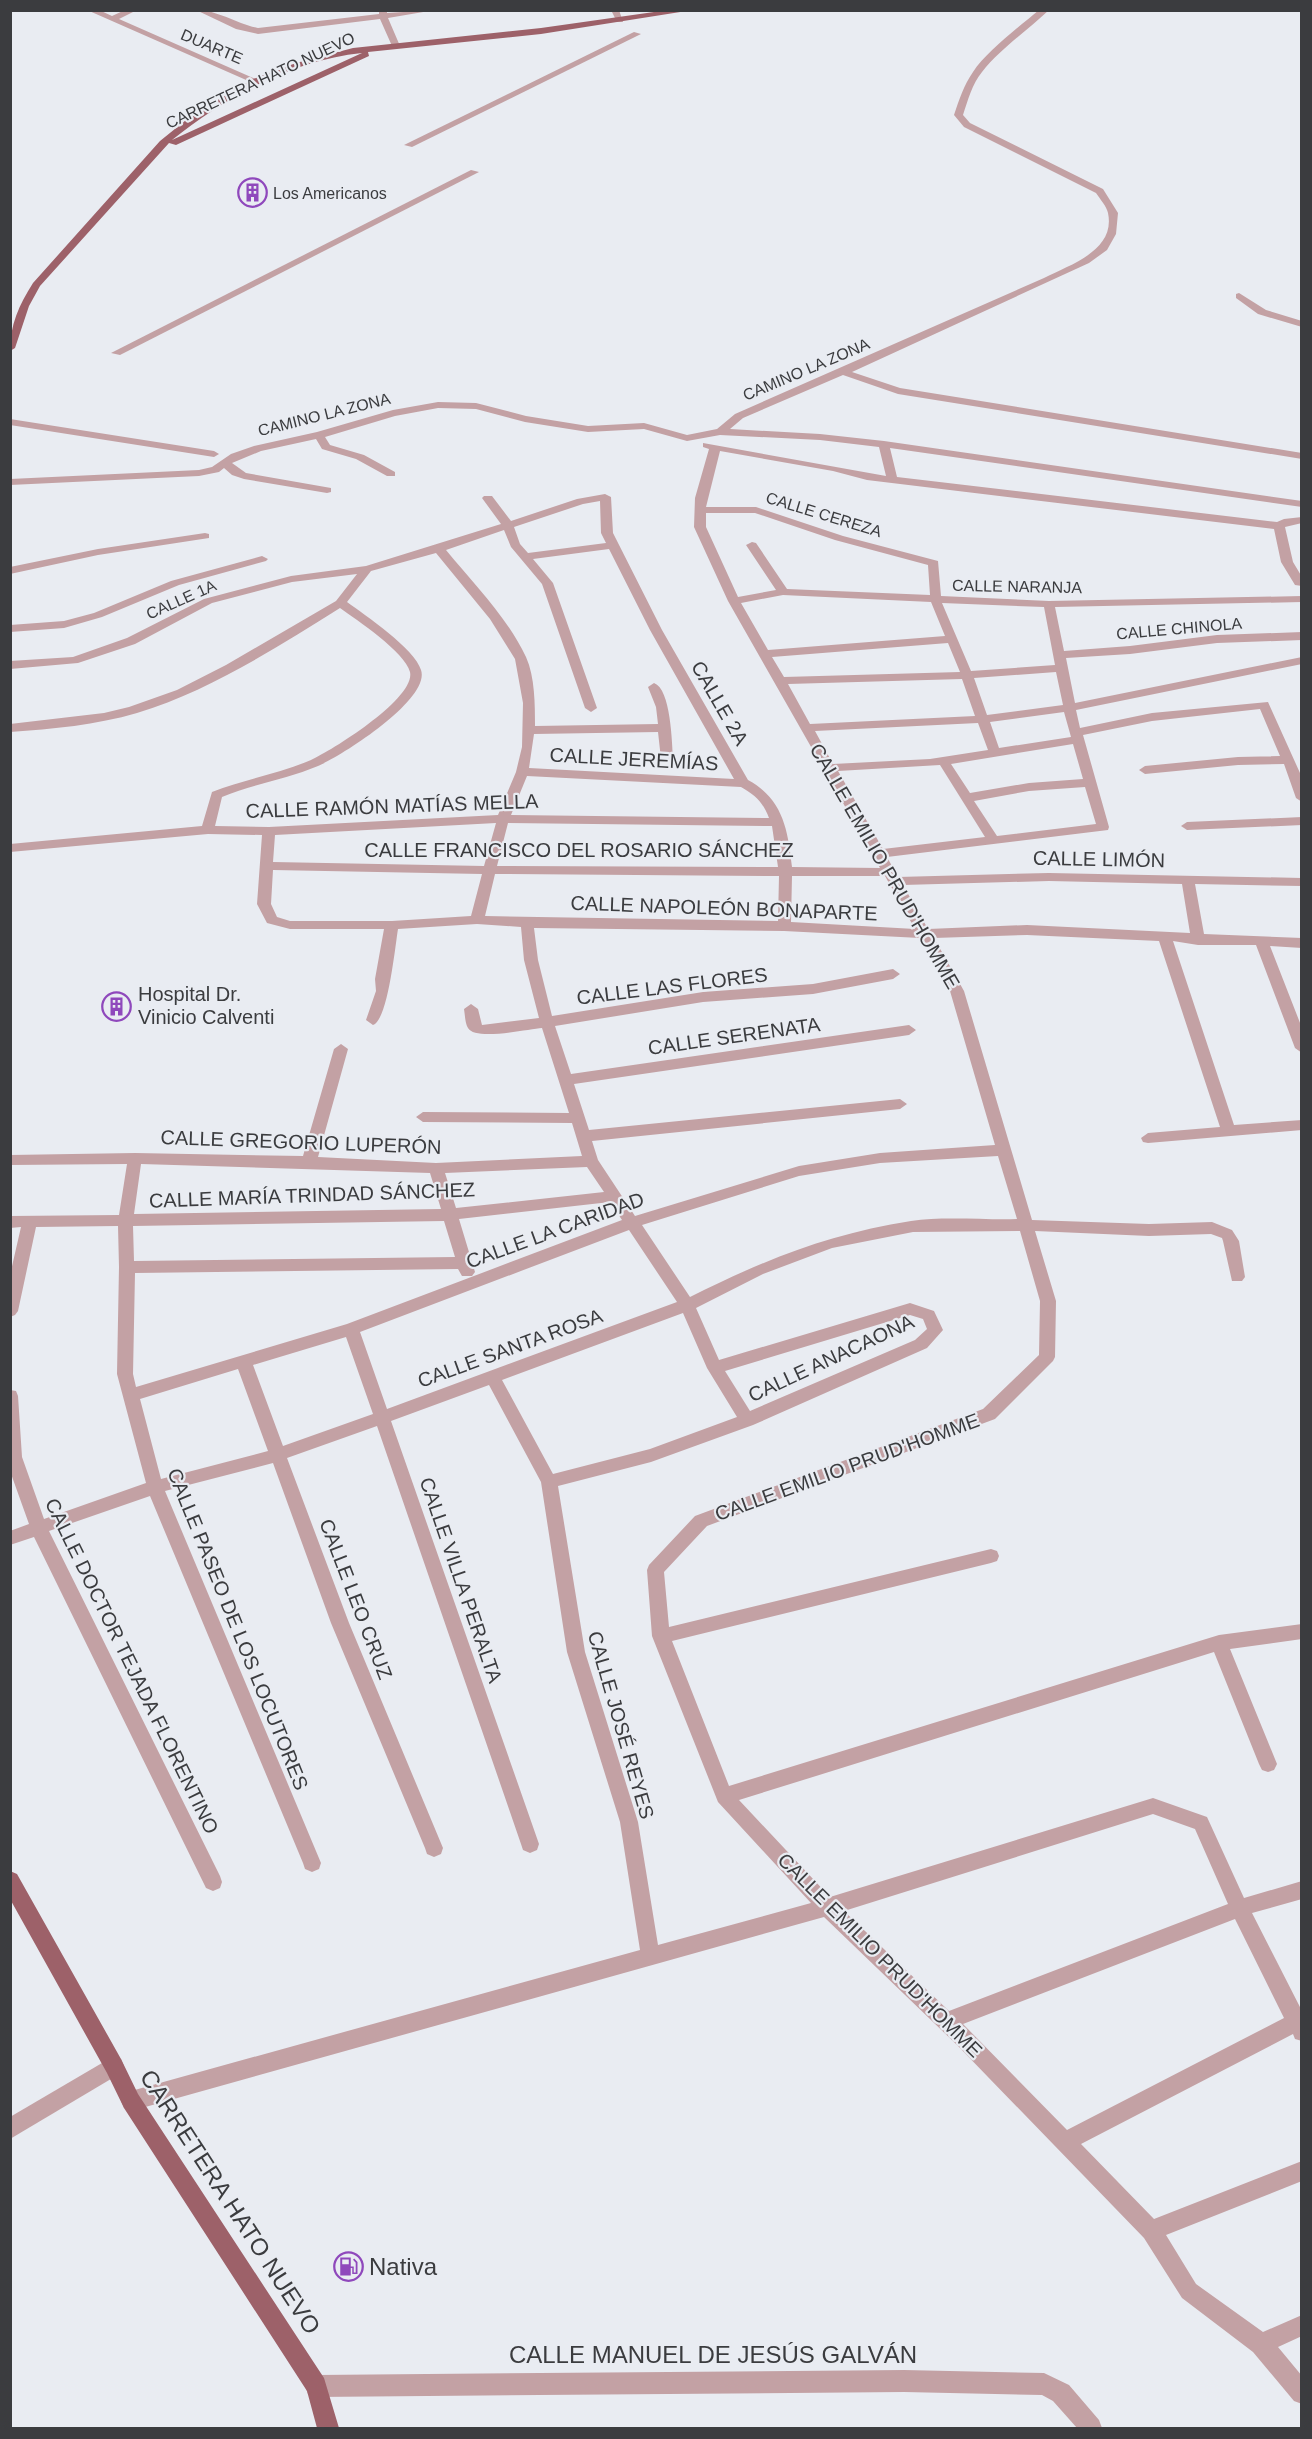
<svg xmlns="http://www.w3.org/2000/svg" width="1312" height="2439" viewBox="0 0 1312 2439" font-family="Helvetica,sans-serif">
<rect width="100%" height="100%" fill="#e9ecf2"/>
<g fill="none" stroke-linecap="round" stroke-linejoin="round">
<g fill="#c3a1a4" fill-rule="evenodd">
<path d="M87 10H99L112 16 125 10H137L119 19 260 81 253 83Z"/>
<path d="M196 10C218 10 237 24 258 28L379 14V10H387V13L435 10 388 18 400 46 396 49 392 46 380 19 258 34 236 29Z"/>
<path d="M611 10H619L623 22H617Z"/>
<path d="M1039 10H1049C1027 31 1001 48 982 72 972 84 968 100 963 115L970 123 1103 189 1118 213 1116 234 1107 250 1089 263 852 372 900 388 1302 453V459L898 394 843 375 743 418 730 429 820 434 884 441 1302 501V507L890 448 897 477 1277 522 1284 519 1302 517V523L1285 527 1293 562 1302 577V586L1295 585 1281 562 1274 529 867 480 833 471 720 451 706 507H756L843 536 938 561 941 596 1049 601 1302 596V602L1055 607 1064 651 1130 646 1217 635 1302 632V640L1217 643 1130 654 1066 658 1075 703 1302 657V664L1076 710 1080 728 1152 713 1268 702 1300 773 1302 802 1296 798 1284 764 1238 765 1145 774 1139 770 1145 766 1238 757 1280 756 1260 709 1152 721 1083 735 1109 827 1108 830 887 857 898 877 1049 873 1302 878V886L1195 884 1204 934 1302 938V948L1270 946 1302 1028V1053L1295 1048 1256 945H1198L1173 941 1234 1125 1302 1120V1130L1148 1143 1143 1142 1141 1138 1148 1133 1220 1127 1159 941 1027 935 934 938 964 991 1032 1220 1149 1224 1212 1222 1232 1230 1239 1241 1245 1277 1242 1281H1232L1223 1241 1222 1238 1211 1234 1149 1236 1035 1231 1056 1301 1055 1357 1053 1361 995 1419 707 1526 664 1572 669 1627 991 1549 997 1551 999 1556 997 1561 991 1563 672 1641 729 1786 1219 1635 1302 1624V1639L1230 1649 1277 1764 1274 1770 1268 1772 1262 1770 1259 1764 1214 1652 739 1800 830 1897 1153 1798 1207 1817 1244 1898 1302 1881V1899L1252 1913 1302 2011V2041L1295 2039 1293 2034 1081 2144 1154 2219 1302 2161V2181L1166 2235 1196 2284 1263 2332 1302 2315V2336L1278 2347 1302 2376V2404L1294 2401 1253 2352 1182 2298 1144 2238 958 2046 824 1917 131 2111 124 2108 121 2101 124 2094 131 2091 640 1950 620 1822 567 1652 541 1482 489 1385 391 1421 539 1844 537 1850 530 1853 523 1850 521 1844 377 1426 287 1458 349 1623 443 1848 441 1854 434 1857 427 1854 425 1848 331 1623 273 1463 165 1491 321 1863 319 1869 312 1872 305 1869 303 1863 150 1496 49 1531 220 1876 222 1882 220 1888 213 1891 206 1888 34 1537 10 1545V1531L29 1524 10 1471V1390L16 1391 18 1396 22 1457 44 1519 146 1483 117 1374 119 1267 118 1226 36 1227 18 1311 15 1315 10 1317V1275L21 1227 10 1228V1216L119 1215 127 1164 10 1165V1155L135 1153 303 1156 334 1049 341 1044 348 1049 318 1157 436 1163 582 1156 572 1123 423 1122 416 1117 423 1112 569 1113 542 1028C528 1029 475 1041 468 1028 465 1023 465 1015 464 1009L471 1004 478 1009 482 1025 539 1018 524 960 521 927 477 924 398 929C395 947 388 1020 373 1025L366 1020 376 991 375 979 384 929H290L267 923 257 904 262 835 208 834 10 852V844L202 826 212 792C244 779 279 774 311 760 333 750 416 698 410 672 405 652 357 620 340 608 276 648 209 691 137 713 96 725 53 729 10 732V724L104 713 129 707 177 690 226 665 336 601 357 574 292 582 212 603 135 644 78 663 10 669V661L73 657 127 638 204 599 291 576 366 566 501 524 482 498 484 496H492L511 521 577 499 605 494 611 497 613 533 662 630 748 780C783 799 788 830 792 867L880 868 728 601 694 527 695 498 709 449 703 447V443L886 476 879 447 820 440 720 435 687 441 644 429 588 432 525 422 476 409 438 408 395 416 325 437 330 445 364 455 395 472V476H387L356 459 322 449 316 439 261 451 232 463 246 473 331 488V492L327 493 244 479 232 475 224 468 219 472 199 476 10 485V479L199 470 212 467 231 454 254 446 317 432 393 410 438 402 476 403 526 416 588 426 644 423 687 435 717 429 735 414 1044 278C1069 265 1116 251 1108 213 1107 207 1100 199 1096 193L964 127 954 115C959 100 964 85 973 72 986 52 1020 26 1039 10ZM600 501 601 533 606 543 528 553 520 544 514 527 583 504ZM706 513H755L835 540 928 565 930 595 787 589 756 543 752 542 746 545 776 590 738 597 706 527ZM504 530 511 547 542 584 585 708 591 712 597 708 553 583 533 559 609 549 650 630 734 779 529 768 534 734 658 732 661 759 663 762H671L673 759C672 743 671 689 654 683L648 687 656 707 658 724 535 726C535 705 535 677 526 657 507 617 474 584 446 550ZM436 553 490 619 515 659 523 703 522 747 516 772 498 815 269 827 215 826 222 797C253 784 287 779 318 766 342 756 431 699 421 670 415 649 365 615 347 602L371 571ZM783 595 931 602 945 636 768 650 741 603ZM942 603 1044 607 1055 665 971 671ZM948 643 960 672 784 677 772 657ZM1056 672 1063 705 987 715 974 678ZM962 679 975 716 810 724 788 684ZM1064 712 1071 737 999 748 990 722ZM978 723 988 750 930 759 833 764 815 731ZM1073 744 1083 779 1029 783 970 793 951 764ZM940 765 985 837 883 849 838 771ZM527 776 741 787C755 795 763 802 769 818L511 815ZM1085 787 1096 824 997 836 974 801 1029 791ZM496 823 484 866 273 862 275 835ZM508 823 772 826 778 867 497 866ZM273 870 482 874 471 916 392 921H290L277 917 271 904ZM495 874 779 876 778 921 485 916ZM792 876H885L915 929 791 922ZM1049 881 1182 884 1190 933 1027 925 928 929 903 885ZM534 928 784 931 920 938 950 991 995 1145 880 1153 799 1166 635 1216 598 1160 592 1141 900 1109 907 1104 900 1099 589 1130 574 1084 909 1035 916 1030 909 1025 571 1074 555 1026 703 1002 813 994 893 979 900 974 893 969 813 984 703 992 552 1016 538 960ZM998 1156 1017 1219C984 1220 942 1216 911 1221 828 1234 764 1260 690 1297L642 1225 799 1176 880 1163ZM141 1164 430 1173 441 1209 134 1214ZM587 1167 604 1192 456 1208 445 1173ZM610 1202 622 1220 347 1324 136 1387 133 1374 135 1273 458 1269 462 1276H472L475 1272 459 1219ZM444 1221 455 1257 134 1261 133 1226ZM629 1230 677 1302 387 1409 360 1332ZM1020 1231 1040 1301 1039 1355 983 1409 695 1516 649 1565 647 1570 652 1636 718 1802 811 1903 658 1945 638 1822 585 1652 558 1486 651 1462 753 1425 927 1348 943 1330 934 1311 910 1303 719 1360 696 1308 763 1274 832 1248 913 1232ZM683 1313 707 1368 737 1417 650 1449 553 1474 502 1380ZM910 1315 923 1319 927 1329 915 1340 750 1411 725 1371ZM346 1337 373 1414 283 1446 253 1365ZM238 1369 268 1451 161 1479 140 1399ZM1153 1814 1195 1829 1228 1904 949 2011 844 1911ZM1235 1919 1284 2018 1067 2130 963 2024Z"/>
<path d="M634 32 641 34 412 147 404 145Z"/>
<path d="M471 170 479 172 120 355 111 353Z"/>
<path d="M1239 293 1266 310 1302 321V327L1258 314 1236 298V294Z"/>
<path d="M10 419 214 451 219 454 214 457 10 425Z"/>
<path d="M205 533 209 534V538L98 555 10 574V567L98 549Z"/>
<path d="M262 556 268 559 266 561 179 585 102 617 64 628 10 632V625L64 621 94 613 171 581Z"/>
<path d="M1302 817V825L1187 830 1181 826 1187 822Z"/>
<path d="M114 2056 121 2059 124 2066 121 2073 10 2139V2117Z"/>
<path d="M904 2370 1044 2373 1069 2385 1099 2420 1102 2428H1077L1053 2401 1042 2395 904 2392 316 2397 308 2394 305 2386 308 2378 316 2375Z"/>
</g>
<g fill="#9d6169" fill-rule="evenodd">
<path d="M668 10H693L541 34 368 52 369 56 176 145 169 143 40 286 29 306 15 348 10 351C10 325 19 305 33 283L160 141 191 116 253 79 296 63 353 48 541 28ZM362 53 172 140C226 97 292 60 362 53Z"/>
<path d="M10 1871 17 1874 121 2059 138 2094 324 2378 339 2428H317L307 2391 124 2108 107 2073 10 1899Z"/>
</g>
</g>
<defs>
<symbol id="building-ring" viewBox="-11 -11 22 22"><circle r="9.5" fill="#e9ecf2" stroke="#8f48bc" stroke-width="1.5"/><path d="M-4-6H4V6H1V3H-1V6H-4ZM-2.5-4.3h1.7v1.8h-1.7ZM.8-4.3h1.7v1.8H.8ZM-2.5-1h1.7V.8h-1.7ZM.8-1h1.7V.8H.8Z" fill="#8f48bc"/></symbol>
<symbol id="fuel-ring" viewBox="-11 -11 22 22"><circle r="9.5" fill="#e9ecf2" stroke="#8f48bc" stroke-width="1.5"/><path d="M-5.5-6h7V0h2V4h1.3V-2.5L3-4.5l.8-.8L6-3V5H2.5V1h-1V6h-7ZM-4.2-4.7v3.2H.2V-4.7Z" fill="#8f48bc"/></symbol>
</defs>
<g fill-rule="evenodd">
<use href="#building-ring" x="236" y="176" width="33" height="33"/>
<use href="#building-ring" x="100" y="990" width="33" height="33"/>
<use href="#fuel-ring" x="332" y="2250" width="33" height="33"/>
</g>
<g text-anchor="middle" stroke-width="4.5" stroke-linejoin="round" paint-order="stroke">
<g font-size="16" fill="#3b3c3f" stroke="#e9ecf2">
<text transform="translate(212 46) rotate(23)" y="6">DUARTE</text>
<text transform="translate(260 80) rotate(-25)" y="6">CARRETERA HATO NUEVO</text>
<text transform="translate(806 369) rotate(-23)" y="6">CAMINO LA ZONA</text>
<text transform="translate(324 414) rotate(-14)" y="6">CAMINO LA ZONA</text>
<text transform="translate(824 514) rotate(17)" y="6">CALLE CEREZA</text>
<text transform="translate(1017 586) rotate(1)" y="6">CALLE NARANJA</text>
<text transform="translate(181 599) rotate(-24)" y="6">CALLE 1A</text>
<text transform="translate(1179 628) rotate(-5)" y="6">CALLE CHINOLA</text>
</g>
<g font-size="16" fill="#3b3c3f" stroke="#e9ecf2" text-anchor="start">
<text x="273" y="199">Los Americanos</text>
</g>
<g font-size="20" fill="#3b3c3f" stroke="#e9ecf2">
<text transform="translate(720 703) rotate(60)" y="7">CALLE 2A</text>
<text transform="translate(634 759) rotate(3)" y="7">CALLE JEREMÍAS</text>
<text transform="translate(392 806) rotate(-2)" y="7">CALLE RAMÓN MATÍAS MELLA</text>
<text x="579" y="857">CALLE FRANCISCO DEL ROSARIO SÁNCHEZ</text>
<text transform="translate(1099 859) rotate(1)" y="7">CALLE LIMÓN</text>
<text transform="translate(885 866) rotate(60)" y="7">CALLE EMILIO PRUD'HOMME</text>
<text transform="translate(724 908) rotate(2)" y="7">CALLE NAPOLEÓN BONAPARTE</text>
<text transform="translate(672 986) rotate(-7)" y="7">CALLE LAS FLORES</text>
<text transform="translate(734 1036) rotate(-8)" y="7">CALLE SERENATA</text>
<text transform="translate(301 1142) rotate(2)" y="7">CALLE GREGORIO LUPERÓN</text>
<text transform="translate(312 1195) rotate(-2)" y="7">CALLE MARÍA TRINDAD SÁNCHEZ</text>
<text transform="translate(555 1230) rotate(-20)" y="7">CALLE LA CARIDAD</text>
<text transform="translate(510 1348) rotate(-20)" y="7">CALLE SANTA ROSA</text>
<text transform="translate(831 1358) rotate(-25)" y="7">CALLE ANACAONA</text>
<text transform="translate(847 1467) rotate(-20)" y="7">CALLE EMILIO PRUD'HOMME</text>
<text transform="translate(461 1580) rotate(71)" y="7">CALLE VILLA PERALTA</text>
<text transform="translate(356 1599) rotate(69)" y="7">CALLE LEO CRUZ</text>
<text transform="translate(238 1629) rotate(68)" y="7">CALLE PASEO DE LOS LOCUTORES</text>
<text transform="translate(132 1666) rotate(64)" y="7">CALLE DOCTOR TEJADA FLORENTINO</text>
<text transform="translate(621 1725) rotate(74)" y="7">CALLE JOSÉ REYES</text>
<text transform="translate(880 1955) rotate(45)" y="7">CALLE EMILIO PRUD'HOMME</text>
</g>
<g font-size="20" fill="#3b3c3f" stroke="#e9ecf2" text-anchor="start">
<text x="138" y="1001">Hospital Dr.<tspan x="138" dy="23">Vinicio Calventi</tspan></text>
</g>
<g font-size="24" fill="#3b3c3f" stroke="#e9ecf2">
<text transform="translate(230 2202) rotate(57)" y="8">CARRETERA HATO NUEVO</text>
<text x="713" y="2363">CALLE MANUEL DE JESÚS GALVÁN</text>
</g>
<g font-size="24" fill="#3b3c3f" stroke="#e9ecf2" text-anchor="start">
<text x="369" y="2275">Nativa</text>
</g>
</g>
<rect width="1312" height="2439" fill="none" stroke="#3b3c3f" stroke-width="24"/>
</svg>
